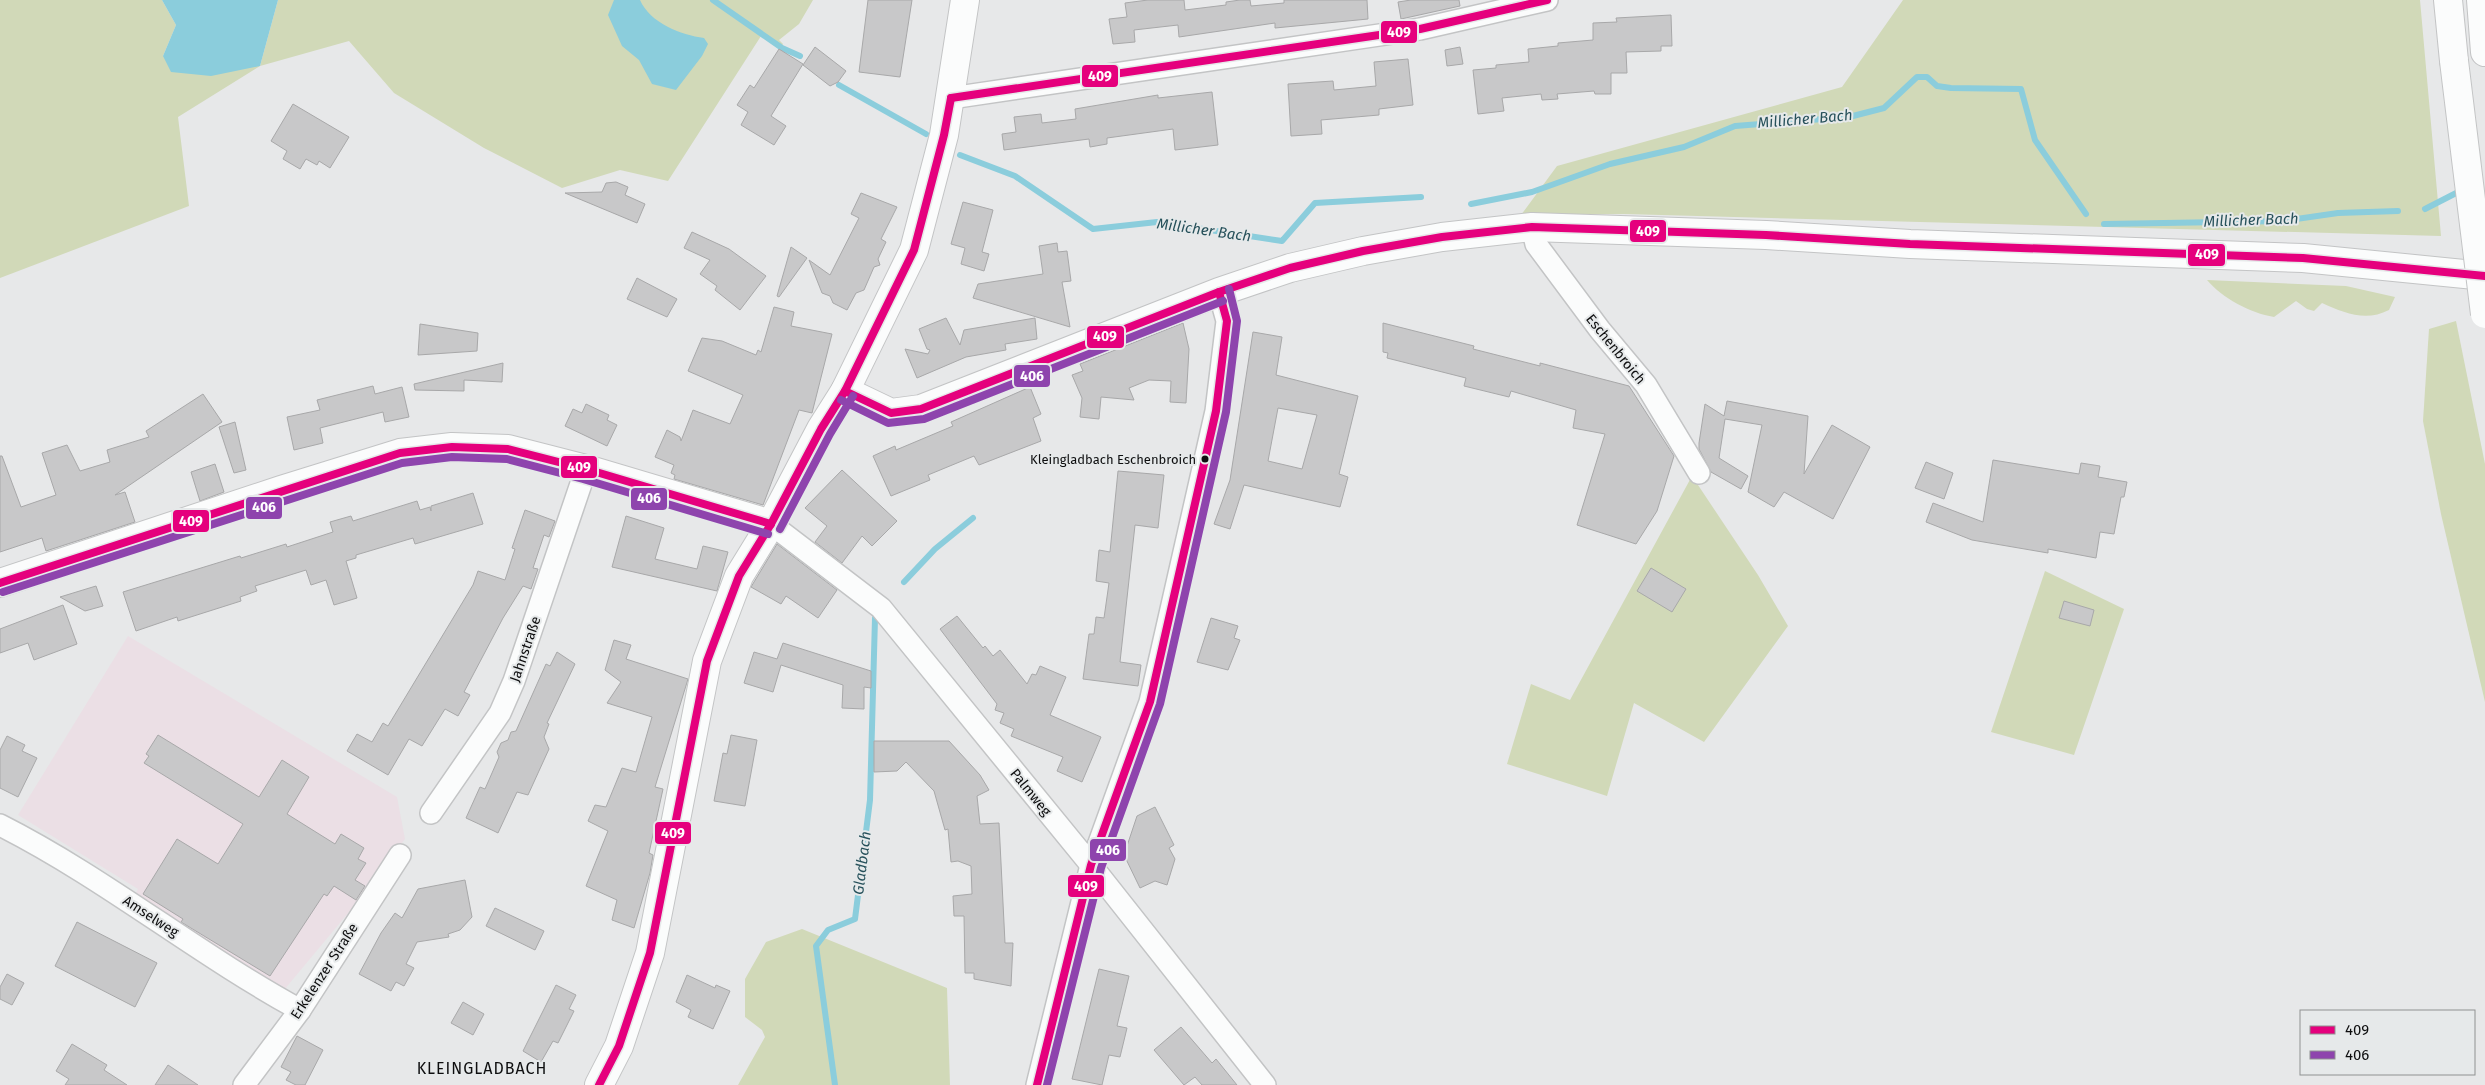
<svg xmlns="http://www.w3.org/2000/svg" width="2485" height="1085" viewBox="0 0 2485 1085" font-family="'Fira Sans',sans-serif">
<rect width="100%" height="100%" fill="#e7e8e9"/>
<path fill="#ebdfe5" d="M128 636 397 797 405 839 359 900 284 990 135 895 138 889 18 815Z"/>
<g fill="#d1d9b8">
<path d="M0 0H162L176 25 163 56 260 66 278 0H813L799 24 779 40 783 44 779 49 761 36 668 181 620 170 562 188 484 148 394 93 349 41 260 66 178 117 189 206 0 278Z"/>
<path d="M1903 0H2420L2441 236 1624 214 1521 215 1557 166 1842 87Z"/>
<path d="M2207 280 2346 286 2395 297 2389 310C2366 322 2344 313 2322 303L2314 311 2307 309 2296 301 2274 317C2250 313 2222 298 2207 280Z"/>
<path d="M2456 321 2485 464V702L2441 514 2423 421 2429 329Z"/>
<path d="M1692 476 1758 575 1788 626 1704 742 1634 703 1607 796 1507 764 1531 684 1570 700Z"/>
<path d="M2045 571 2124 609 2074 755 1991 732Z"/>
<path d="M802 929 947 988 950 1085H738L765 1037 762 1030 745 1017V979L766 942Z"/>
</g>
<g fill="#8bcddc">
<path d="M162 0H278L260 66 211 76 171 72 163 56 176 25Z"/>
<path d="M614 0H640C650 23 681 35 704 38L708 44 702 56 676 90 652 84 639 60 622 46 608 15Z"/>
</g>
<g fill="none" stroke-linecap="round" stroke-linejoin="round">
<g stroke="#8bcddc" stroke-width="6">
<path d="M713 0 782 48 800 56"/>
<path d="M839 85 926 134"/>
<path d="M960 155 1015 176 1093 229 1157 222 1282 241 1315 203 1421 197"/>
<path d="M1471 204 1532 192 1610 164 1684 147 1735 126 1849 117 1884 108 1917 77H1927L1937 86 1951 88 2021 89 2035 140 2086 214"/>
<path d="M2425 209 2462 190"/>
<path d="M2104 224 2283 221 2338 213 2398 211"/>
<path d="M904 582 935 549 973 518"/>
<path d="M835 1085 816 946 828 930 855 919 870 800 875 618"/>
</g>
</g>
<g fill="#c8c8c9" stroke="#a8a8a9" fill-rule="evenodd">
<path d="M868 0H912L900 77 859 72Z"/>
<path d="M1148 0H1184L1185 10 1226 5V2L1240 0H1250L1251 6 1284 3V0H1367L1368 19 1275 28V23L1179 37 1178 25 1134 30 1135 42 1113 44 1109 19 1127 17 1125 3Z"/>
<path d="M1411 0H1459L1460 6 1401 19 1398 2Z"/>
<path d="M1671 15 1672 46H1661V51L1626 52 1627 73H1611V94H1595L1594 91 1557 94 1558 99 1542 100 1541 94 1502 98 1504 111 1478 114 1473 70 1496 68V65L1529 62 1528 49 1558 46V43L1593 40V23L1617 22 1616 18Z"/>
<path d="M815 47 846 71 838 82 830 86 803 65Z"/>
<path d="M1460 47 1463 64 1447 66 1445 50Z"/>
<path d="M779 49 803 64 771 116 786 126 774 145 741 125 748 112 737 105 750 85 754 88Z"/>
<path d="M1408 59 1413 105 1379 109V115L1321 120 1322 134 1291 136 1288 84 1333 81 1334 90 1376 86 1374 62Z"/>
<path d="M1212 92 1218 145 1175 150 1173 129 1107 138V144L1090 147 1089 139 1004 150 1002 134 1016 132 1014 117 1041 114 1042 123 1076 119 1075 109 1158 95V98Z"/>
<path d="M293 104 349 137 330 168 319 161 317 165 306 159 300 169 283 159 287 151 271 141Z"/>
<path d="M616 182 628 187 625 195 645 204 637 223 565 193 602 192 606 183Z"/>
<path d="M861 193 897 207 881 239 886 242 878 259 880 265 874 267 864 290 856 293 847 310 833 303 830 296 822 293 809 260 830 275 859 218 851 214Z"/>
<path d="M963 202 993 210 982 252 989 254 984 271 961 264 965 248 951 244Z"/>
<path d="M692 232 729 249 766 276 740 310 715 290 717 286 700 274 710 260 684 248Z"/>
<path d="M1057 243 1058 252 1067 251 1071 281 1062 282 1070 327 973 298 978 284 1043 274 1039 246Z"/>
<path d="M791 247 807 258 779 297 777 296Z"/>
<path d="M637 278 677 299 667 317 627 299Z"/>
<path d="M774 307 794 312 791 326 832 334 812 413 799 410 763 505 674 479 675 475 671 473 674 465 655 457 667 430 680 437 681 441 693 410 730 424 743 395 688 371 702 338 722 341 756 355 758 350 761 352Z"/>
<path d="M946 318 960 345 964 330 1035 318 1037 339 1005 344 1006 350 966 357 917 378 905 349 928 354 930 350 927 349 919 329Z"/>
<path d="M1183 323 1189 349 1186 403 1170 402 1171 381 1149 380 1129 388 1134 400 1101 397 1099 419 1080 417 1082 398 1072 375 1083 371 1080 364Z"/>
<path d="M1383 323 1474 346 1473 349 1540 366V363L1629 386 1674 456 1657 511 1636 544 1577 525 1605 434 1573 428 1576 410 1511 391 1509 397 1464 386 1466 378 1387 358 1388 353 1383 352Z"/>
<path d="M420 324 478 333 477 351 418 355Z"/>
<path d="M1253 332 1282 337 1276 375 1358 396 1339 474 1348 477 1340 507 1244 485 1230 529 1214 524 1230 480ZM1278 408 1317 415 1302 469 1268 461Z"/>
<path d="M503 363 502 382 464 380V391L415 390 414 384Z"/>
<path d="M373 386 375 394 402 387 409 417 385 422 383 412 320 428 323 443 294 450 287 417 320 410 317 400Z"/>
<path d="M1030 387 1041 414 1033 418 1041 441 979 465 974 456 928 475 930 480 891 496 873 456 895 446 896 450 953 426 951 422Z"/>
<path d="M203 394 222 422 115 495 125 492 135 522 46 551 42 538 0 552V456H2L21 507 56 495 42 453 67 445 80 471 110 462 107 450 149 437 146 431Z"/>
<path d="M1727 401 1808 416 1804 474 1832 425 1870 447 1833 519 1784 492 1774 507 1748 492 1762 425 1725 419 1719 458 1748 476 1741 489 1711 472 1699 449V443L1705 404 1724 416Z"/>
<path d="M586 404 609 415 607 420 617 425 607 446 565 426 573 409 582 413Z"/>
<path d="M235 422 246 470 234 473 219 427Z"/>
<path d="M1993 460 2079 474 2081 463 2100 466 2098 477 2127 482 2124 497H2121L2114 534 2100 532 2096 558 2048 549V553L1972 540 1926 522 1933 503 1983 522Z"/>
<path d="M1926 462 1953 473 1944 499 1915 488Z"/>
<path d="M215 464 224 492 200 501 191 472Z"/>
<path d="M842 470 897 521 872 546 862 536 842 563 815 542 827 526 805 508Z"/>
<path d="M1118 471 1164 475 1158 528 1135 525 1120 662 1141 665 1138 686 1083 679 1089 634H1094L1096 617 1104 618 1109 583 1096 581 1099 550 1110 552Z"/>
<path d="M473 493 483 524 415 544 413 538 356 555V558L346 561 357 598 334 605 326 580 311 585 306 570 255 586 257 591 240 597 241 601 178 621 177 617 136 631 123 592 240 556 241 558 286 544 287 547 333 532 330 522 351 516 353 521 417 501 420 510 430 507 431 511V506Z"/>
<path d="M525 510 555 521 549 537 544 535 533 568 538 569 531 589 523 586 503 618 464 692 470 695 458 716 445 709 422 746 409 739 388 775 347 751 357 734 372 742 383 723 388 726 473 585 478 571 505 580 515 549 512 548Z"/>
<path d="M626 516 664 528 655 559 697 569 703 546 728 552 717 591 612 567Z"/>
<path d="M777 544 837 590 818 618 786 596 781 604 751 587Z"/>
<path d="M1651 568 1686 589 1672 612 1637 591Z"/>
<path d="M96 586 103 606 85 611 60 597Z"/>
<path d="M2064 601 2094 610 2090 626 2059 618Z"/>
<path d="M63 605 77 644 34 660 28 643 0 653V629Z"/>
<path d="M957 616 983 648 985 646 993 656 1000 650 1027 684 1032 674 1036 675 1040 666 1066 677 1050 715 1101 737 1082 782 1057 771 1063 757 1011 736 1014 729 1000 723 1004 713 995 710 997 704 940 629Z"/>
<path d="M1211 618 1238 626 1234 638 1240 640 1228 670 1197 662Z"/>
<path d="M614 640 631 645 626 659 688 679 655 787 663 789 649 853 653 855 650 873 634 928 612 920 617 900 586 886 608 831 588 821 595 805 606 807 622 768 636 772 652 717 607 703 621 682 605 670Z"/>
<path d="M783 643 871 671V688L864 687V709L842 708 843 685 781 665 773 692 744 683 754 652 777 659Z"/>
<path d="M557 652 575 664 547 723 549 724 544 737 549 749 528 795 517 792 498 833 494 831 466 818 480 787 485 789 499 757 497 752 501 743 508 740 511 732 516 731 546 664 550 666Z"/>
<path d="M158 735 259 797 282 760 309 777 287 814 335 844 341 834 364 848 358 859 366 863 355 880 365 886 356 900 334 886 327 896 324 894 270 976 181 922 183 919 143 894 177 839 218 864 243 824 144 763 149 756 146 754Z"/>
<path d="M731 735 757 740 745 806 714 801 723 753 727 754Z"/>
<path d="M7 736 25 745 22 751 37 758 18 797 0 788V750Z"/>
<path d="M874 741H949L980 775 989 790 977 796 980 824 999 823 1005 943H1013L1011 986 974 979V973H965L964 916H954L953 896 972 894 971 866 958 861 951 862 948 829 945 830 934 791 906 762 897 771 874 772Z"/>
<path d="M1155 807 1174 845 1169 848 1175 859 1167 885 1155 881 1140 888 1124 855 1137 816Z"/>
<path d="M465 880 472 917 460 930 448 934 449 937 417 942 406 964 414 968 404 986 396 982 391 991 359 974 381 933 395 913 402 918 418 889Z"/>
<path d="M495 908 544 931 535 950 486 926Z"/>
<path d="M77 922 157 963 135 1007 55 966Z"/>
<path d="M1099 969 1129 976 1117 1026 1127 1028 1120 1057 1109 1055 1102 1085 1072 1079Z"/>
<path d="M7 974 24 983 12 1005 0 999V987Z"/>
<path d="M687 975 715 988 716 985 730 991 713 1029 688 1017 691 1010 676 1002Z"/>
<path d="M556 985 576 995 569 1009 574 1011 558 1043 553 1041 541 1062 523 1051Z"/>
<path d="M463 1002 484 1014 473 1035 451 1023Z"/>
<path d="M1181 1027 1212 1063 1216 1059 1237 1085H1202L1195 1077 1184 1085 1154 1050Z"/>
<path d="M297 1036 323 1050 305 1085H296L286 1080 291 1072 281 1067Z"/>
<path d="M72 1044 107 1065 104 1070 127 1085H65L69 1079 56 1071Z"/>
<path d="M168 1065 198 1085H155Z"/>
</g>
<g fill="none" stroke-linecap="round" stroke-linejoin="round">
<defs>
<g id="street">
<path d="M951 98 1420 29 1547 0"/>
<path d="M1532 227 1536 244 1600 330 1646 385 1699 473"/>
<path d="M771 524 881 608 1091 865 1265 1085"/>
<path d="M431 813 500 713 514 681 586 469"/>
<path d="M0 825C105 878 197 954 300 1010"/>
<path d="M244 1085 300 1010 400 855"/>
<path d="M1037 1085 1091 865 1150 702 1216 411 1227 321 1219 292"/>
</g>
<g id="secondary">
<path d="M845 391 891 413 921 409 1219 292 1290 268 1363 251 1442 237 1532 227 1766 235 1910 244 2303 258 2485 276"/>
<path d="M0 583 281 490 400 453 452 447 508 449 586 469 771 524"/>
<path d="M599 1085 619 1046 650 953 707 661 739 576 771 524 821 429 845 391 914 250 944 135 965 0"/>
</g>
<g id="highway">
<path d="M2448 0 2454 61"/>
<path d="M2481 0 2485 52"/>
</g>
</defs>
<use href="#street" stroke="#c3c4c5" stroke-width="24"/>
<use href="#secondary" stroke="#c3c4c5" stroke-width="30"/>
<use href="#highway" stroke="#c3c4c5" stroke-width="30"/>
<use href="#street" stroke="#fbfcfc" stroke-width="21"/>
<use href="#secondary" stroke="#fbfcfc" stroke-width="28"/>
<use href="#highway" stroke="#fbfcfc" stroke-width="28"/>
<defs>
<path id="highway-bridge" d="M2454 61 2485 314"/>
</defs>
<use href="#highway-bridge" stroke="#c3c4c5" stroke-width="30" stroke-linecap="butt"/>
<use href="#highway-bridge" stroke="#fbfcfc" stroke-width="28"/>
<defs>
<g id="bus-1">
<path d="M951 98 1420 29 1547 0"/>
<path d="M845 391 891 413 921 409 1219 292 1290 268 1363 251 1442 237 1532 227 1766 235 1910 244 2303 258 2485 276"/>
<path d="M0 583 400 453 452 447 508 449 586 469 771 524"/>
<path d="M599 1085 619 1046 650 953 707 661 739 576 771 524 821 429 845 391 914 250 944 135 951 98"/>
<path d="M1037 1085 1091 865 1150 702 1216 411 1227 321 1219 292"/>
</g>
<g id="bus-2">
<path d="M841 400 888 423 924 419 1223 301"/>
<path d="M780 529 830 434 853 396"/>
<path d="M3 592 402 463 452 457 507 459 583 479 768 534"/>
<path d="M1047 1085 1101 868 1160 704 1226 412 1237 321 1229 289"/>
</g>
</defs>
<use href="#bus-1" stroke="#e6e9ea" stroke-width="11"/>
<use href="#bus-2" stroke="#e6e9ea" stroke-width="11"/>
<use href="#bus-1" stroke="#e5007d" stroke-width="8"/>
<use href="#bus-2" stroke="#8e44ad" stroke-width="8"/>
</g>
<circle fill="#0e0e0f" stroke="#e6e9ea" stroke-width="2" cx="1205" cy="459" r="4.5"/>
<g text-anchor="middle" stroke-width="4" stroke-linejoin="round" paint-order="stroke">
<g font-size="13" fill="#0e0e0f" stroke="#e6e9ea" text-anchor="end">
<text x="1196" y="464">Kleingladbach Eschenbroich</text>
</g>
<g font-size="14" fill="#0e0e0f" stroke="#e6e9ea">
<text transform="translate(1616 349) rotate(51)" y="5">Eschenbroich</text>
<text transform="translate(525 649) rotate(-71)" y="5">Jahnstraße</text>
<text transform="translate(1031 792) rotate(51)" y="5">Palmweg</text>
<text transform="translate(151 916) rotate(33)" y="5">Amselweg</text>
<text transform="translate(324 971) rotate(-57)" y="5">Erkelenzer Straße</text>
</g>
<g font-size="15" font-style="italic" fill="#26505a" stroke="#e6e9ea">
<text transform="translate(1805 119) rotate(-5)" y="5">Millicher Bach</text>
<text transform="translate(2251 220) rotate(-2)" y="5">Millicher Bach</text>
<text transform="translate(1204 230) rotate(8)" y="5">Millicher Bach</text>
<text transform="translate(862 863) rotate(-83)" y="5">Gladbach</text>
</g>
<g font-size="16" letter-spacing="1" fill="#0e0e0f" stroke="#e6e9ea">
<text x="482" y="1074">KLEINGLADBACH</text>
</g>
</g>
<g stroke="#e6e9ea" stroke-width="2">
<rect x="1380" y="20" width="38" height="24" rx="5" fill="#e5007d"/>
<rect x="1081" y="64" width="38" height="24" rx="5" fill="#e5007d"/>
<rect x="1629" y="219" width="38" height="24" rx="5" fill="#e5007d"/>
<rect x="2187" y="243" width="39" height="24" rx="5" fill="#e5007d"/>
<rect x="1086" y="325" width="39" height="24" rx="5" fill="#e5007d"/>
<rect x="1013" y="364" width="38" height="24" rx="5" fill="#8e44ad"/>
<rect x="560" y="455" width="38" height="24" rx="5" fill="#e5007d"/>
<rect x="630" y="487" width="38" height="24" rx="5" fill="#8e44ad"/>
<rect x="245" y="496" width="38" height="24" rx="5" fill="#8e44ad"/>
<rect x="172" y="509" width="38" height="24" rx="5" fill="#e5007d"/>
<rect x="654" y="821" width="38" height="24" rx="5" fill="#e5007d"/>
<rect x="1089" y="838" width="38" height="24" rx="5" fill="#8e44ad"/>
<rect x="1067" y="874" width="38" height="24" rx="5" fill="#e5007d"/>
</g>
<g font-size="14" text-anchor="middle" font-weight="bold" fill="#fff">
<text x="1399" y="37">409</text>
<text x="1100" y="81">409</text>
<text x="1648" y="236">409</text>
<text x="2207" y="259">409</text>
<text x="1105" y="341">409</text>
<text x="1032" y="381">406</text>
<text x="579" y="472">409</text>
<text x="649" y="503">406</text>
<text x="264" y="512">406</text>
<text x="191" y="526">409</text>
<text x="673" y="838">409</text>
<text x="1108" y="855">406</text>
<text x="1086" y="891">409</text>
</g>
<rect x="2300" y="1010" width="175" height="65" fill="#e6e9ea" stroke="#909192"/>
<rect x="2310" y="1026" width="25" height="8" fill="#e5007d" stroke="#909192"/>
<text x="2345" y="1035" font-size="15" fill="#0e0e0f">409</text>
<rect x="2310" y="1051" width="25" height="8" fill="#8e44ad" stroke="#909192"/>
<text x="2345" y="1060" font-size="15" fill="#0e0e0f">406</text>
</svg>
